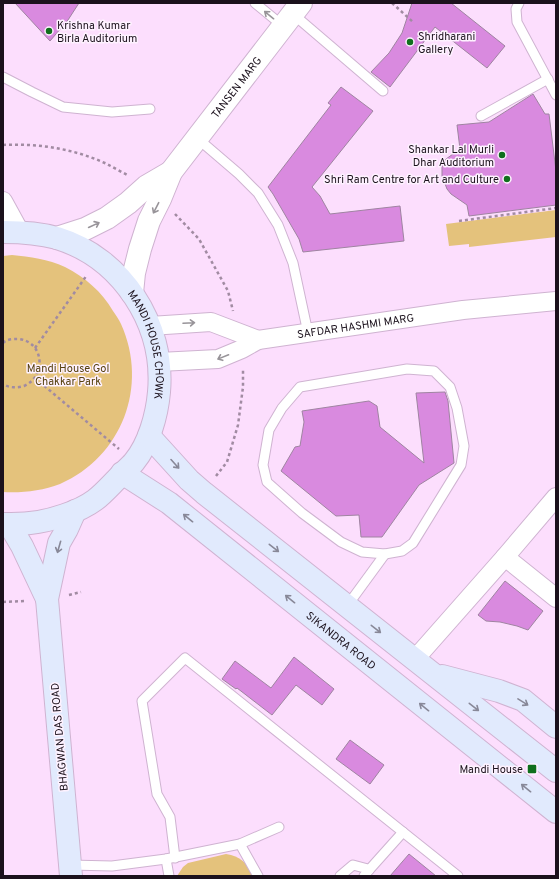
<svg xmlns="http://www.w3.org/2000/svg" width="559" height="879" viewBox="0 0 559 879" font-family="Overpass,sans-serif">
<rect width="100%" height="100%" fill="#fcdefd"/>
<g fill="#e4c27c">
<path d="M556 210V237L469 247V244L449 246 446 224Z"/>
<path d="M12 255C30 257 48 259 65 267 85 277 102 292 113 311 116 315 119 320 121 324 149 386 122 457 60 484 42 491 22 493 3 492V256Z"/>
<path d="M226 854C240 856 248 863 252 876H177L183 867 188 863Z"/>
</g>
<g fill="#d98adf" stroke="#9f84a1">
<path d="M15 3H79L68 20 50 41Z"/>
<path d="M412 3H451L505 46 487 68 435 27 390 87 371 72 389 53 402 33Z"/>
<path d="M341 87 373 111 312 187 320 196 330 214 400 206 404 241 303 252 299 239 273 194 268 187 331 105 328 103Z"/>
<path d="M533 94 545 114H549L556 171V205L469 216 467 205 451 194 447 189 442 176V165L446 159 460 149 457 125 489 122Z"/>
<path d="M445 392 448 401 454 463 419 485 382 537H361L359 515 336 516 281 471 295 447 300 446 304 422 302 411 369 401 377 406 380 427 424 463 416 393Z"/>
<path d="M505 581 543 611 528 630 517 626 500 622 486 621 478 615Z"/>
<path d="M294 657 334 689 322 705 296 685 272 715 237 688 236 689 222 679 235 661 271 688Z"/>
<path d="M350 740 384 765 370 784 336 759Z"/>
<path d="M409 854 436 876H390Z"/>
</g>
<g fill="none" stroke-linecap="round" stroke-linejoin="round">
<defs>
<g id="service">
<path d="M255 3 283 26"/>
<path d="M519 3 516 9 517 22 556 95"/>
<path d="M293 14 383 91"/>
<path d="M3 77 32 92 63 107 112 112 150 109"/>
<path d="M481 116 548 79"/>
<path d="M197 138 239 174 258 193 278 225 293 263 308 333"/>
<path d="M407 369 434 371 450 387 457 408 464 446 461 465 413 543 402 551 385 554 362 552 341 542 302 513 267 482 263 465 269 430 282 408 300 387Z"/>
<path d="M347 606 385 554"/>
<path d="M240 844 258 876"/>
<path d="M175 858 170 817 157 794 142 701 185 658 458 876"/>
<path d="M166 859 169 876"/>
<path d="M70 865 112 866 166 859 240 844 279 827"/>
<path d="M369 870 403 832"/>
<path d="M340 876 353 865 368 869 369 870 364 876"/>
</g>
<g id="minor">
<path d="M3 201 20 232"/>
<path d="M150 326 211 322 258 340"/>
<path id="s1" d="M159 362 218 359 242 349 258 340 463 310 556 301"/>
<path d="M505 557 556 598"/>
<path d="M415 659 505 557 556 497"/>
</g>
<g id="tertiary">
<path d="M57 238 85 229 107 218 128 203 147 186 171 172"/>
<path id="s2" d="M132 293 134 273 140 249 149 221 160 199 171 172 301 3"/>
</g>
<g id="secondary">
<path id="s3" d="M3 232C21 232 39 233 57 238 122 258 165 324 159 392 157 415 149 444 134 462 129 468 122 473 117 479 110 486 103 494 95 500 79 512 50 521 30 523 21 524 12 524 3 524"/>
<path d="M149 436 189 480 204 493 556 771"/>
<path id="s4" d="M122 473 169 503 556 812"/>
<path d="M9 524 22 546 47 599"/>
<path d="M442 676 499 691 523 700 556 727"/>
<path d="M71 876 47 599 59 543 67 529 75 511"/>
</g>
</defs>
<use href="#service" stroke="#cfb3d1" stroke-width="11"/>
<use href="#minor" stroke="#cfb3d1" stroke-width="20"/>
<use href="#tertiary" stroke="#cfb3d1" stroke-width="24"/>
<use href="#secondary" stroke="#cfb3d1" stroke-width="24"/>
<g stroke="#a18ba2" stroke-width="2.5" stroke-dasharray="3 3" stroke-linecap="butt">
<path d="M392 3 413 22"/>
<path d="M3 145C38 143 75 149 107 164 114 168 122 172 129 176"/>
<path d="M175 214 199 239 228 291 233 311"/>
<path d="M459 221 556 208"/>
<path d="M3 343C7 339 13 339 18 339 44 341 47 376 24 386 17 388 9 388 3 384"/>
<path d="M35 348 87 275"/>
<path d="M35 378 119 449"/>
<path d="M216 476 227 462 238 425 243 387V368"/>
<path d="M69 595 81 592"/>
<path d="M3 602 24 601"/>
</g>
<use href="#service" stroke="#fff" stroke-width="9"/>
<use href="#minor" stroke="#fff" stroke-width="18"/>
<use href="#tertiary" stroke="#fff" stroke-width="22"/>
<use href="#secondary" stroke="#e1eafd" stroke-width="22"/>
</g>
<defs><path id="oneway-shaft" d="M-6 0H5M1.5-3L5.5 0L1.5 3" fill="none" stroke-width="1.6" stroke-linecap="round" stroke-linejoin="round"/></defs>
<g stroke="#989499">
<use href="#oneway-shaft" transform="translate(269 15) rotate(-141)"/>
<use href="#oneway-shaft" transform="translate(156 208) rotate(117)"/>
<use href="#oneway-shaft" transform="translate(94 225) rotate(-25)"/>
<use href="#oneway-shaft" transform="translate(189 323) rotate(-3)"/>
<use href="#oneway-shaft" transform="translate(223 357) rotate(158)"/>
</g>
<g stroke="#888898">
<use href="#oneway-shaft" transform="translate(175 464) rotate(48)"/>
<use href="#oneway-shaft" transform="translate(188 518) rotate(-141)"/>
<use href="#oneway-shaft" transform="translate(59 547) rotate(106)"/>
<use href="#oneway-shaft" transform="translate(274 548) rotate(38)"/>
<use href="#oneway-shaft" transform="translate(290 599) rotate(-141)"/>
<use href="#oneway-shaft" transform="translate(376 629) rotate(38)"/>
<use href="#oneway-shaft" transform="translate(523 702) rotate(32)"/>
<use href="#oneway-shaft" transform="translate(424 707) rotate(-141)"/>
<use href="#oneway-shaft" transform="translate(474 707) rotate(38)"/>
<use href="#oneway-shaft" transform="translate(526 788) rotate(-141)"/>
</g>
<g fill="#106f1d" stroke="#fef2ff" stroke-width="1.5">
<circle cx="49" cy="31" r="4"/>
<circle cx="410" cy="42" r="4"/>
<circle cx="502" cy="155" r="4"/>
<circle cx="507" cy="179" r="4"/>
<rect x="527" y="764" width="10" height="10" rx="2"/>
</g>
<g text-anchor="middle" stroke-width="3" stroke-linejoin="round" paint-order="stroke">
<g font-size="11" fill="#1b111c" stroke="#fef2ff" text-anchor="end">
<text x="57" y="29" text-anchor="start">Krishna Kumar<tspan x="57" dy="13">Birla Auditorium</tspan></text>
<text x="418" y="40" text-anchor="start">Shridharani<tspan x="418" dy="13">Gallery</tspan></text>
<text x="494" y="153">Shankar Lal Murli<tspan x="494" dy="13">Dhar Auditorium</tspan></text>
<text x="499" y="183">Shri Ram Centre for Art and Culture</text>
<text x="523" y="773">Mandi House</text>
</g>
<g font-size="11" fill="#1b111c" stroke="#fef2ff">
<text dy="4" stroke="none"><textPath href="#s2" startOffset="235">TANSEN MARG</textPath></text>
<text dy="4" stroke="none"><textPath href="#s1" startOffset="202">SAFDAR HASHMI MARG</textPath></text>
<text dy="4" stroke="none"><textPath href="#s3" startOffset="204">MANDI HOUSE CHOWK</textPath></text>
<text dy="4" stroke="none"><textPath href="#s4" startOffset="276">SIKANDRA ROAD</textPath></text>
<text transform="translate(59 737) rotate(-95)" y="4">BHAGWAN DAS ROAD</text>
</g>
<g font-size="11" fill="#55400e" stroke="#fef2ff">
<text x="68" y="372">Mandi House Gol<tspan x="68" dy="13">Chakkar Park</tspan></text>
</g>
</g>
<rect width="559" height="879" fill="none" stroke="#1b111c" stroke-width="8"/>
</svg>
